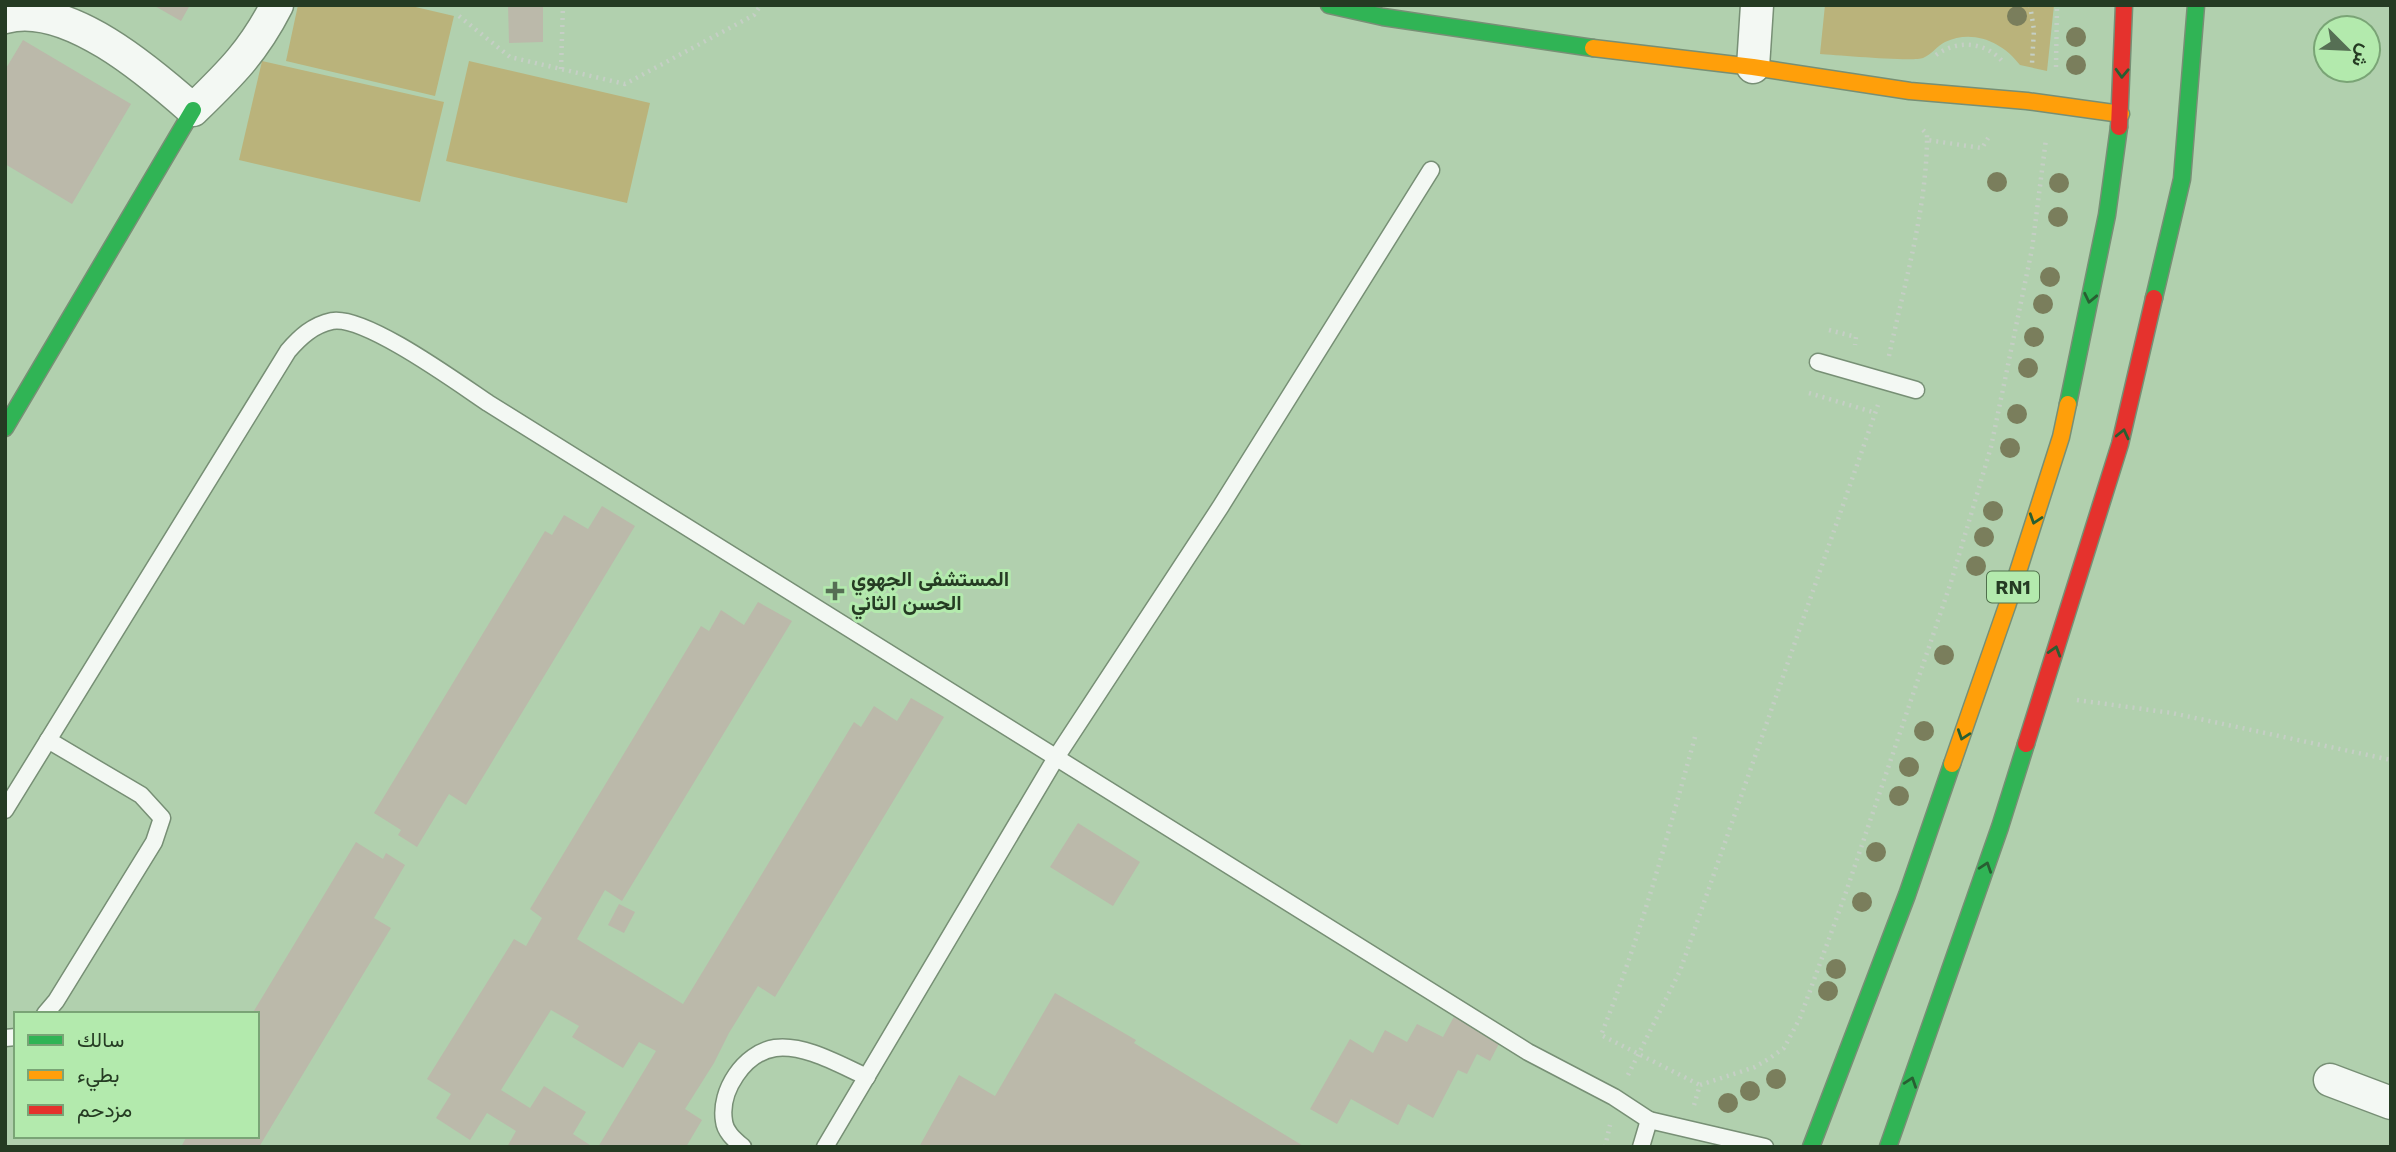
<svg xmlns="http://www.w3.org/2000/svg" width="2396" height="1152" viewBox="0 0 2396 1152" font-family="'Work Sans',Vazirmatn,sans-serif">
<rect width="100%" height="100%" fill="#b1d0ae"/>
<g fill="#bab37b">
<path d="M298 5H407L454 16 435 96 286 61Z"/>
<path d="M1825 5H2054L2047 71 2020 65C2002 41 1972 29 1945 42 1937 46 1931 55 1923 58 1913 62 1837 55 1820 54Z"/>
<path d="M262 61 444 102 420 202 239 160Z"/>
<path d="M469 61 650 103 627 203 446 161Z"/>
</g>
<g fill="#bbb9aa">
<path d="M153 5H190L181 21Z"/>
<path d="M508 5H543V42L509 43Z"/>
<path d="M23 40 131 104 72 204 5 164V70Z"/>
<path d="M602 506 635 526 466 805 449 794 417 847 398 835 401 830 374 813 545 531 552 535 564 515 588 529Z"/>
<path d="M758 602 792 621 622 901 605 890 577 939 683 1004 854 722 861 727 874 706 897 721 911 698 944 717 775 997 758 986 729 1033 714 1063 685 1109 702 1120 686 1147H598L656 1051 639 1042 623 1068 572 1037 579 1026 551 1010 501 1090 530 1108 544 1086 586 1112 573 1134 593 1147H507L516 1131 487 1113 470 1140 436 1118 451 1094 427 1079 514 939 526 946 542 918 530 909 701 626 709 631 721 610 744 625Z"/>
<path d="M1078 823 1140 862 1113 906 1050 867Z"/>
<path d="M356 842 383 859 386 853 405 865 374 918 391 928 259 1147H181L187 1136H257V1014H252Z"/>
<path d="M619 904 635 912 624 933 608 925Z"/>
<path d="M1055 993 1136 1040 1134 1043 1305 1147H919L959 1075 995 1096Z"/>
<path d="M1456 1013 1503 1036 1490 1061 1477 1054 1467 1074 1458 1070 1433 1118 1408 1104 1398 1125 1351 1099 1337 1124 1310 1109 1350 1039 1373 1053 1385 1030 1407 1042 1417 1024 1443 1037Z"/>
</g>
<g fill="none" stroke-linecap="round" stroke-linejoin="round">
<defs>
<g id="lane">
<path d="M1818 362 1916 390"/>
<path d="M5 810 288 351C300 337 313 325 332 321 365 315 458 383 488 403L1528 1052 1614 1097 1649 1120"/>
<path d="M45 1014 56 1001 154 842 162 818 141 795 48 740"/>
<path d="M5 1038 16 1037"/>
<path d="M743 1147C735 1140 725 1132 724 1121 719 1091 744 1053 775 1048 805 1044 840 1065 867 1077"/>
<path d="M825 1147 1057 756 1221 506 1431 170"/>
<path d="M1641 1147 1649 1120 1765 1147"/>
</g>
<g id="street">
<path d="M5 17C67 0 150 72 193 110 230 74 253 52 277 5"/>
<path d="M1753 67 1757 5"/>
<path d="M2330 1080 2391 1103"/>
</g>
<g id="fast">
<path d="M1329 5 1383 17 1593 48"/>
<path d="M2154 298 2182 179 2196 5"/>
<path d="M2068 404 2107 215 2119 127"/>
<path d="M5 428 193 110"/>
<path d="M1811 1147 1907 895 1952 764"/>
<path d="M1888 1147 2000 827 2026 744"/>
</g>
<g id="slow">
<path d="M1593 48 1753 67 1910 91 2027 101 2121 114"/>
<path d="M1952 764 2007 606 2061 437 2068 404"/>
</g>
<g id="jam">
<path d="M2119 127 2124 5"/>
<path d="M2026 744 2120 444 2154 298"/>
</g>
</defs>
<use href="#lane" stroke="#778f75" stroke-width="19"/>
<use href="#street" stroke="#778f75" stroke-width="35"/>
<use href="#fast" stroke="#778f75" stroke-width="19"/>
<use href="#slow" stroke="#778f75" stroke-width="19"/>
<use href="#jam" stroke="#778f75" stroke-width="19"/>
<g stroke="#c5cfc5" stroke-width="4.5" stroke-dasharray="2 5" stroke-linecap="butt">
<path d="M2030 5 2034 30 2032 63"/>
<path d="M459 16 510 57 625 84 754 15 761 5"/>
<path d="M1936 55C1958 39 1986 42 2003 62"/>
<path d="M2056 67 2057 5"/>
<path d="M561 69 563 5"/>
<path d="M1923 130 1927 134V140L1982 148 1990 135"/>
<path d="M1829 330 1856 337 1855 345"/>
<path d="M1889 356C1904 285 1926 212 1927 140"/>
<path d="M1809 393 1876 413"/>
<path d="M2077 700 2172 713 2391 760"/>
<path d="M1695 737C1667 838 1640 938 1601 1035L1700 1085"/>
<path d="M1628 1075 1680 971 1878 405"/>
<path d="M1694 1105 1700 1085 1755 1067 1770 1058 1784 1048 1800 1018 1845 895 1951 582 1991 447 2032 249 2046 139"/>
<path d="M1605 1147 1610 1125"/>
</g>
<use href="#lane" stroke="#f3f8f3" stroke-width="16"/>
<use href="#street" stroke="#f3f8f3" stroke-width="32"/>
<use href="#fast" stroke="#30b455" stroke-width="16"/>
<use href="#slow" stroke="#ff9f0a" stroke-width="16"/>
<use href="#jam" stroke="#e5322d" stroke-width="16"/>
</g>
<g fill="#7a7e5c">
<circle cx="2017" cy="16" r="10"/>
<circle cx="2076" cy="37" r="10"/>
<circle cx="2076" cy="65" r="10"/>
<circle cx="1997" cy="182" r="10"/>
<circle cx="2059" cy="183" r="10"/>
<circle cx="2058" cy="217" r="10"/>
<circle cx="2050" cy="277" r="10"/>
<circle cx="2043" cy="304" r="10"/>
<circle cx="2034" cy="337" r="10"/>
<circle cx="2028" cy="368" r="10"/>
<circle cx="2017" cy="414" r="10"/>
<circle cx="2010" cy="448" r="10"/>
<circle cx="1993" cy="511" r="10"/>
<circle cx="1984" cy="537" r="10"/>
<circle cx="1976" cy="566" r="10"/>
<circle cx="1944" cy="655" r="10"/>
<circle cx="1924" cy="731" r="10"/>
<circle cx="1909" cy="767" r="10"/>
<circle cx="1899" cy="796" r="10"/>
<circle cx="1876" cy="852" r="10"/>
<circle cx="1862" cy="902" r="10"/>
<circle cx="1836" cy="969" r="10"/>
<circle cx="1828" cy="991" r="10"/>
<circle cx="1776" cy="1079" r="10"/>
<circle cx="1750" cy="1091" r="10"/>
<circle cx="1728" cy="1103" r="10"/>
</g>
<defs><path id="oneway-chevron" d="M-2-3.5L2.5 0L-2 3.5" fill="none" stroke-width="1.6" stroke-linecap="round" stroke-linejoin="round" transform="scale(1.75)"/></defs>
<g stroke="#285f32">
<use href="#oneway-chevron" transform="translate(2122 73) rotate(92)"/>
<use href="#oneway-chevron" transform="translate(2090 298) rotate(102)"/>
<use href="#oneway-chevron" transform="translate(2123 434) rotate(-77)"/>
<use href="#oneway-chevron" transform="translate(2035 519) rotate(108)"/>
<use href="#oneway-chevron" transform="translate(2055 651) rotate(-73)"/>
<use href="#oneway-chevron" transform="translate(1963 735) rotate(109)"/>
<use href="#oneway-chevron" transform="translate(1986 867) rotate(-71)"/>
<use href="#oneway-chevron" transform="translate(1911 1082) rotate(-71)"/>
</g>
<path fill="#566f54" stroke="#b3eaad" stroke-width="2.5" d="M831.5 580.5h7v7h7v7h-7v7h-7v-7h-7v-7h7z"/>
<g text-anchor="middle" stroke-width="6" stroke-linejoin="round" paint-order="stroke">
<rect fill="#b3eaad" stroke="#50704c" stroke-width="2" x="1987" y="571.5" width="52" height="31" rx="5"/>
<g font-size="19" font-weight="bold" fill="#253b23">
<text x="2013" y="594">RN1</text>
</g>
<g font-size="21" font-weight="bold" fill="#253b23" stroke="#b3eaad" text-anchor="start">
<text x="851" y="586">المستشفى الجهوي<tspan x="851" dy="24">الحسن الثاني</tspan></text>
</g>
</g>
<rect width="2396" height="1152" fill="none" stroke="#253b23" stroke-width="14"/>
<rect x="14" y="1012" width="245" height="126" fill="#b3eaad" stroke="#7aa476" stroke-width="2"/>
<rect x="28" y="1035" width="35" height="10" fill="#30b455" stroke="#7aa476" stroke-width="2"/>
<text x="77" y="1047" font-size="21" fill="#253b23">سالك</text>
<rect x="28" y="1070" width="35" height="10" fill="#ff9f0a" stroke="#7aa476" stroke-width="2"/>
<text x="77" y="1082" font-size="21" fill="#253b23">بطيء</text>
<rect x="28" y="1105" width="35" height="10" fill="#e5322d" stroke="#7aa476" stroke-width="2"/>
<text x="77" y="1117" font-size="21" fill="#253b23">مزدحم</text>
<g transform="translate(2347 49) rotate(114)"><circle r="33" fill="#b3eaad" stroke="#7aa476" stroke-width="2"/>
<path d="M0-5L12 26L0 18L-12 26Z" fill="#566f54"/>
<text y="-10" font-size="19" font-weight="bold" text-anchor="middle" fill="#253b23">ش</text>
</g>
</svg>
